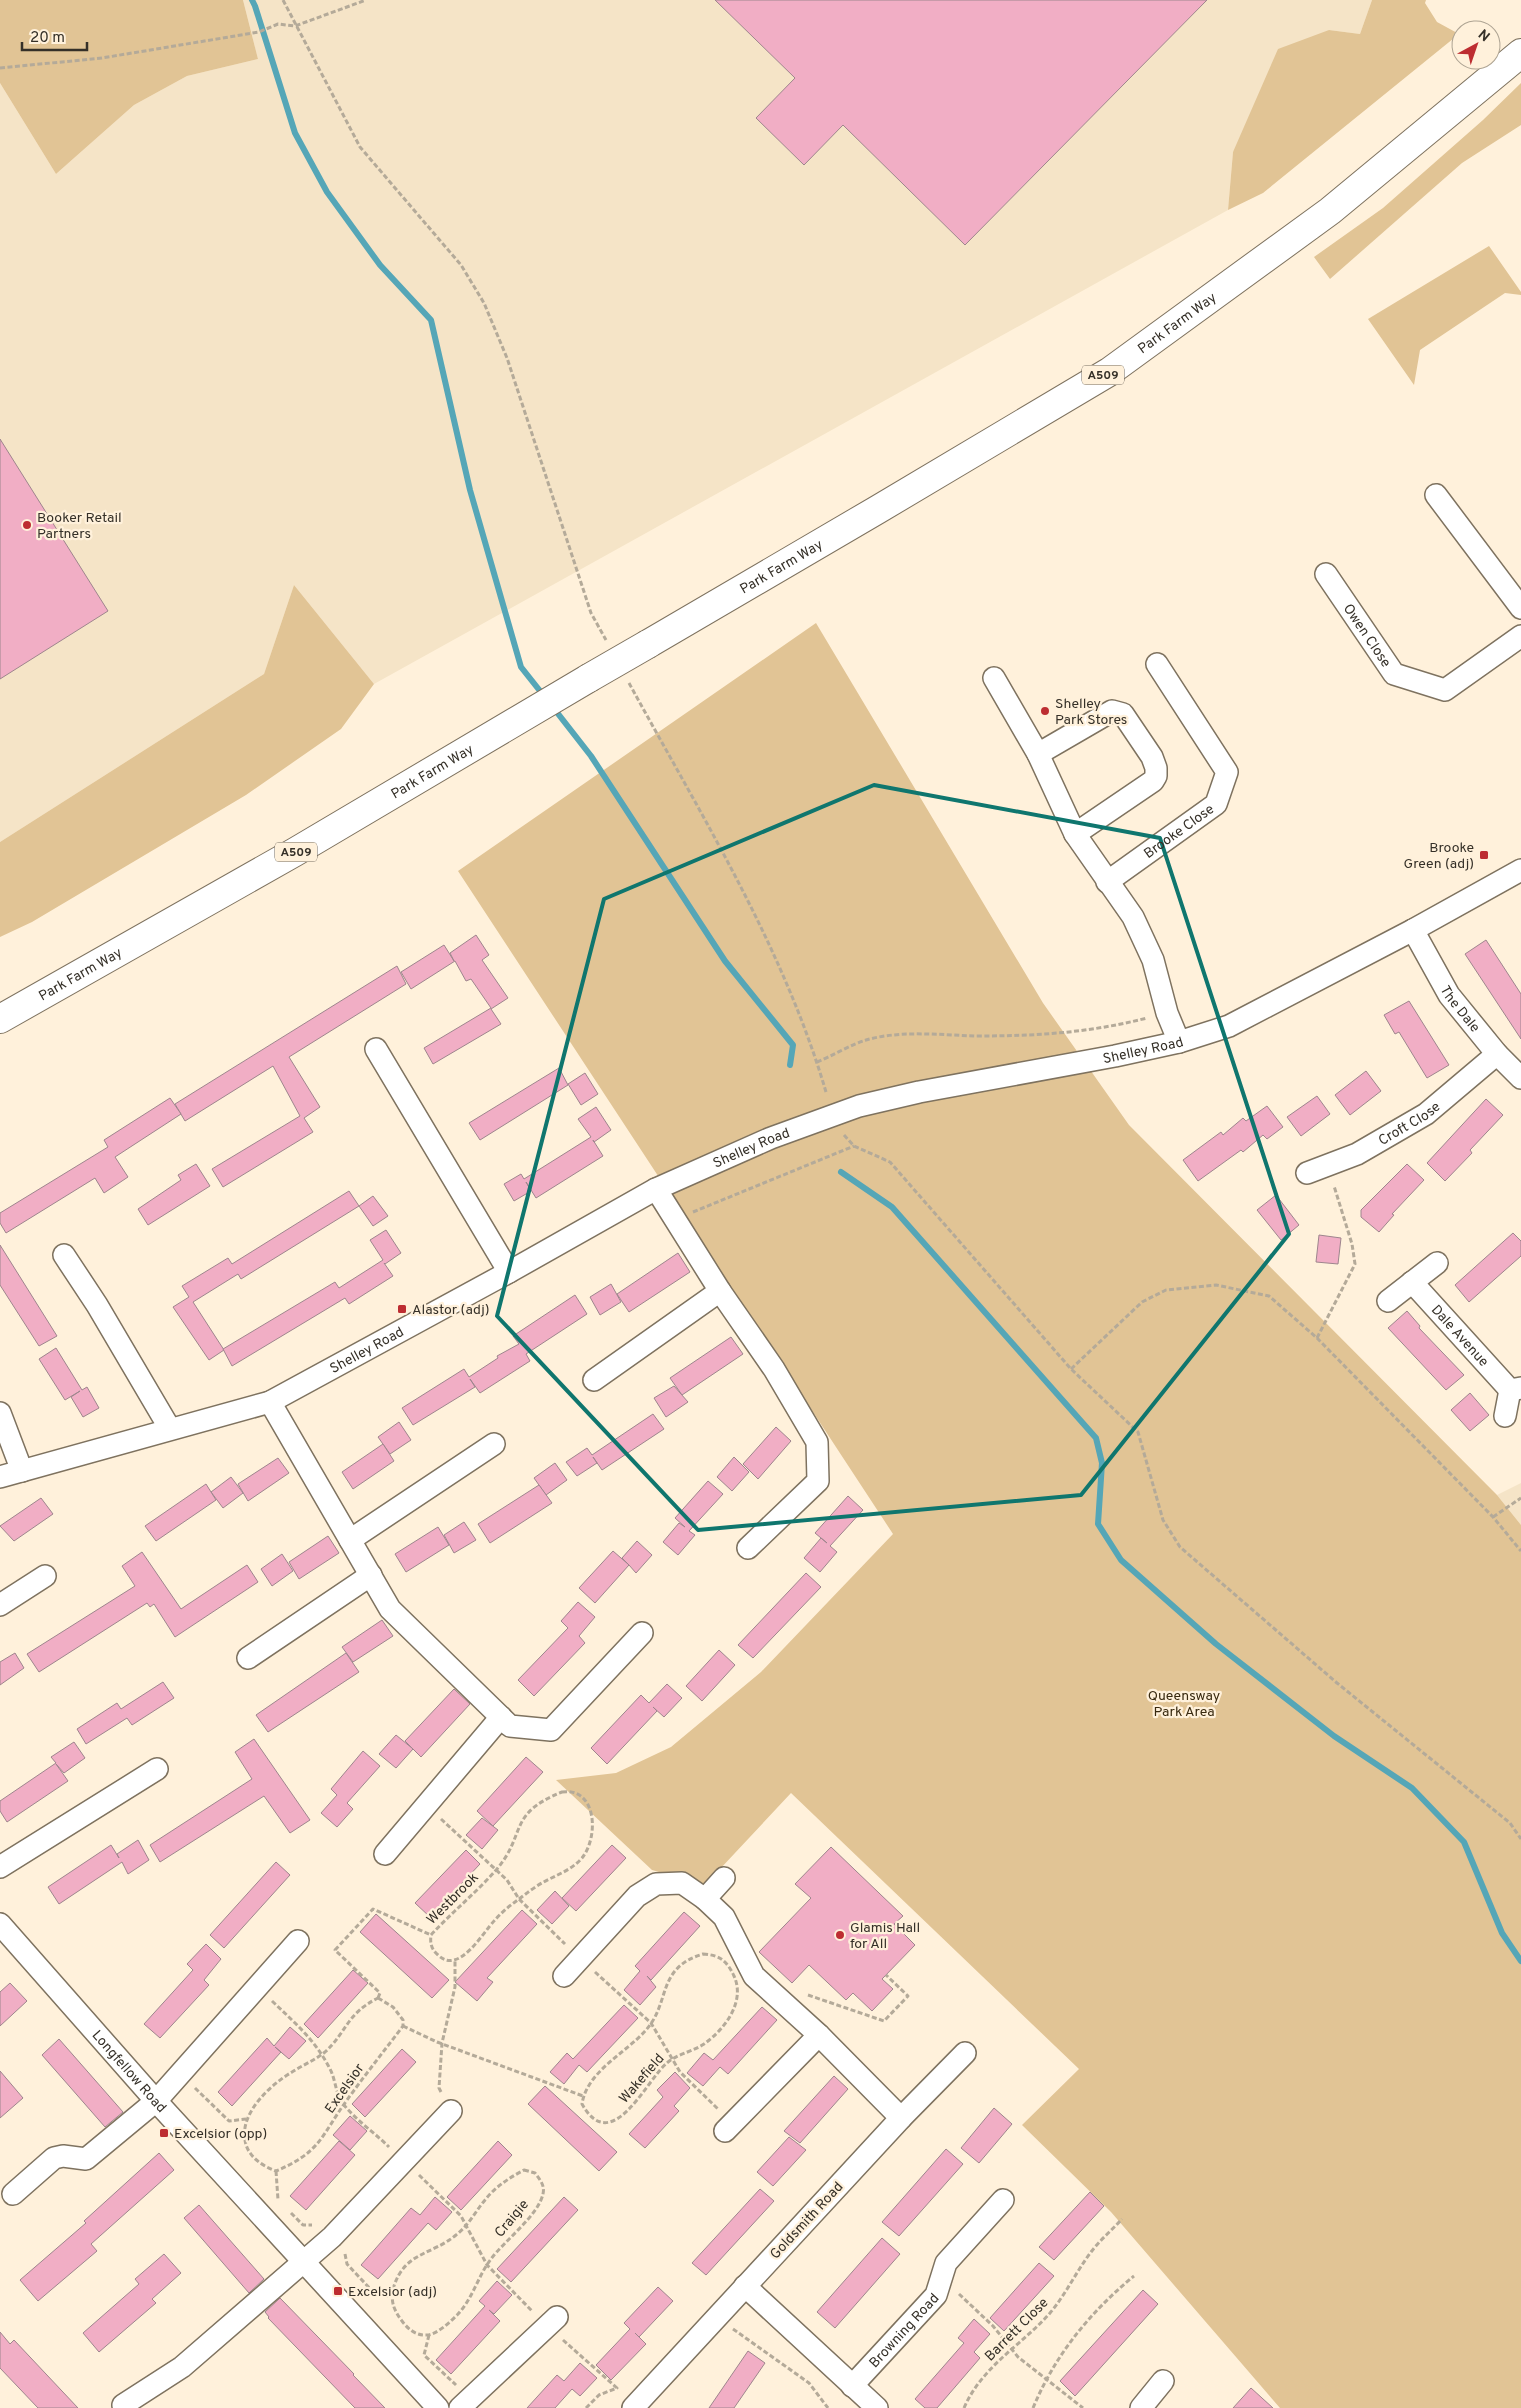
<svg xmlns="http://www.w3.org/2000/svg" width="1521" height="2408" viewBox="0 0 1521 2408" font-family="Overpass,sans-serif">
<rect width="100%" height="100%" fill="#fff1db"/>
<g fill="#f5e4c7">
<path d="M243 0H1372L1360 34 1329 30 1233 152 1228 210 374 684 294 585 264 674 0 842V83L56 174 134 105 187 76 258 59Z"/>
<path d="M1521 1483V1525L1497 1495Z"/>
</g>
<g fill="#e1c495">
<path d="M0 0H243L258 59 187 76 134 105 56 174 0 83Z"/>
<path d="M1372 0H1426L1425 3 1437 22 1459 34 1263 193 1228 210 1233 152 1278 49 1329 30 1360 34Z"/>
<path d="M1521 83V125L1462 163 1330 279 1314 257 1383 208 1483 120Z"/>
<path d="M1489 246 1521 292V295L1505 293 1420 350 1414 385 1368 319Z"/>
<path d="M294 585 374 684 341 729 246 795 32 922 0 937V842L264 674Z"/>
<path d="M816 623 1043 1003 1129 1125 1497 1495 1521 1525V2408H1280L1111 2212 1022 2125 1079 2069 791 1793 705 1885 652 1870 556 1780 616 1773 671 1747 761 1672 893 1534 458 871Z"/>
</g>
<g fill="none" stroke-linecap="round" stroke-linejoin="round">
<g stroke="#55a6b7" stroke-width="6">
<path d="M252 0 255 6 295 133 327 192 380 265 431 320 470 490 521 667 544 696"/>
<path d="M552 706 591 756 725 961 793 1045 790 1065"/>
<path d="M841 1172 892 1207 1096 1438 1102 1463 1098 1524 1121 1560 1216 1644 1334 1736 1412 1788 1464 1842 1502 1933 1521 1961"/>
</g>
</g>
<g fill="#f1aec5" stroke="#9e858d">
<path d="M715 0H1207L965 245 843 125 804 165 756 118 795 78Z"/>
<path d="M0 439 108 611 0 679Z"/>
<path d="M476 935 489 955 482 960 508 998 491 1009 501 1024 433 1064 424 1048 491 1008 471 979 466 981 455 961 411 989 401 972 444 945 454 961 450 953Z"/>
<path d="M1486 940 1521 994V1039L1465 954Z"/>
<path d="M397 966 406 984 289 1057 320 1107 304 1118 313 1132 223 1187 212 1169 300 1116 273 1066 185 1121 175 1104Z"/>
<path d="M1409 1001 1449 1065 1427 1078 1399 1032 1395 1034 1384 1015Z"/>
<path d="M559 1068 568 1085 480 1140 469 1123Z"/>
<path d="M1366 1071 1381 1091 1350 1115 1335 1095Z"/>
<path d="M585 1073 598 1094 581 1105 568 1084Z"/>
<path d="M1317 1096 1330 1114 1301 1136 1287 1117Z"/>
<path d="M170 1098 181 1114 115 1157 128 1177 104 1193 95 1178 6 1233 0 1223V1213L108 1147 104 1140Z"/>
<path d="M1486 1099 1503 1115 1470 1150 1472 1153 1445 1181 1427 1163Z"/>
<path d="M1267 1106 1283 1127 1267 1139 1263 1135 1243 1152 1241 1150 1198 1181 1183 1160 1221 1132 1223 1135 1243 1118 1246 1121Z"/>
<path d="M596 1107 611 1130 594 1142 593 1140 603 1156 536 1198 526 1182 531 1191 514 1201 504 1184 521 1174 524 1179 591 1137 578 1119Z"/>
<path d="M196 1164 210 1186 148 1225 138 1209 181 1180 178 1175Z"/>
<path d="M1407 1164 1424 1180 1392 1214 1394 1215 1379 1232 1361 1217V1210Z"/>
<path d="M349 1191 359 1206 241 1279 238 1274 193 1302 224 1350 209 1360 173 1307 189 1297 182 1286 228 1258 232 1264Z"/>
<path d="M1276 1195 1299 1225 1281 1240 1257 1210Z"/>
<path d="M373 1196 388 1216 373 1226 359 1206Z"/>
<path d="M386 1230 401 1253 385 1264 384 1263 393 1276 349 1304 345 1298 232 1366 223 1349 335 1282 339 1288 383 1260 370 1240Z"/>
<path d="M1513 1233 1521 1241V1256L1469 1302 1455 1285Z"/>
<path d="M1319 1235 1341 1238 1338 1264 1316 1262Z"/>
<path d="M0 1245 57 1336 39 1346 0 1285Z"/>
<path d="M678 1253 690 1272 629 1312 617 1294Z"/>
<path d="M611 1284 621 1302 600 1315 590 1297Z"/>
<path d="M575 1295 587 1314 526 1354 530 1361 480 1393 470 1379 475 1387 413 1425 402 1408 464 1369 469 1377 498 1358 497 1356 519 1344 513 1336Z"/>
<path d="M1407 1311 1420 1326 1419 1328 1464 1375 1446 1390 1388 1328Z"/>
<path d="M731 1337 743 1354 682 1395 670 1378Z"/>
<path d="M56 1348 82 1390 87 1387 99 1408 83 1417 71 1397 80 1391 65 1400 39 1359Z"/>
<path d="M674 1386 688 1402 666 1417 654 1398Z"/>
<path d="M1470 1393 1489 1415 1470 1431 1451 1410Z"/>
<path d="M653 1414 664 1429 602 1470 593 1457 597 1463 577 1476 566 1462 587 1448 592 1455Z"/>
<path d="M399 1422 411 1440 390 1454 378 1437Z"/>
<path d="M776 1427 791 1441 758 1479 743 1464Z"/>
<path d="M383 1444 394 1461 353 1489 342 1472Z"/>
<path d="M734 1457 749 1472 732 1491 717 1477Z"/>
<path d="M278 1458 289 1473 248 1501 238 1484Z"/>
<path d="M555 1463 567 1480 546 1495 534 1478Z"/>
<path d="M231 1477 243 1493 223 1508 211 1492Z"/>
<path d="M708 1481 723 1494 689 1531 695 1535 678 1555 663 1542 679 1523 685 1527 675 1518Z"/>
<path d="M206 1484 216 1500 156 1541 145 1526Z"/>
<path d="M539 1485 552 1503 490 1543 478 1524Z"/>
<path d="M848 1496 863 1510 830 1546 837 1552 820 1572 804 1558 821 1538 827 1543 815 1533Z"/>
<path d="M41 1498 53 1514 14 1541 0 1526Z"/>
<path d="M464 1522 476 1540 454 1553 444 1535Z"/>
<path d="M438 1527 449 1545 406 1572 395 1554Z"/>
<path d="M328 1536 339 1553 299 1579 289 1562Z"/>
<path d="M637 1541 652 1555 636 1573 629 1565 595 1603 579 1588 613 1551 629 1565 622 1558Z"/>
<path d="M142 1552 181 1609 247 1565 258 1582 175 1637 154 1604 150 1607 147 1603 39 1672 27 1654 135 1586 122 1566Z"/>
<path d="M282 1554 293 1571 272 1586 261 1569Z"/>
<path d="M806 1573 821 1587 753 1658 738 1645Z"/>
<path d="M578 1602 595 1617 579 1636 585 1643 534 1696 518 1680 568 1628 561 1621Z"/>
<path d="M382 1620 393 1636 353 1662 342 1647Z"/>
<path d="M719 1650 735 1665 702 1701 686 1686Z"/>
<path d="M15 1653 24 1668 0 1685V1662Z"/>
<path d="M346 1653 359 1672 268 1732 256 1715Z"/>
<path d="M163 1682 174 1698 132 1725 127 1718 86 1744 77 1729 117 1703 121 1709Z"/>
<path d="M667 1684 682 1698 664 1717 653 1707 657 1711 607 1764 591 1748 641 1695 649 1703Z"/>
<path d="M454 1689 470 1704 421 1757 405 1741Z"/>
<path d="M396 1735 413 1749 396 1768 379 1754Z"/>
<path d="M254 1739 310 1820 290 1833 264 1796 160 1862 150 1845 252 1779 235 1752Z"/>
<path d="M74 1742 85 1758 64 1773 56 1764 68 1781 7 1822 0 1811V1801L56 1763 51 1757Z"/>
<path d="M363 1751 380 1766 347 1803 353 1809 337 1827 321 1813 337 1795 331 1789Z"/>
<path d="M526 1757 543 1772 493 1826 477 1811Z"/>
<path d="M482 1818 498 1830 482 1849 466 1835Z"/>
<path d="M138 1840 149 1860 128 1874 122 1862 59 1904 48 1887 111 1845 119 1858 117 1854Z"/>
<path d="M612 1845 626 1858 576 1911 562 1898Z"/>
<path d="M831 1847 903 1916 894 1924 915 1945 882 1979 893 1989 872 2011 853 1993 846 2000 809 1965 792 1983 759 1952 811 1898 795 1884Z"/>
<path d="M466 1850 480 1864 430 1917 415 1903Z"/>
<path d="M276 1862 290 1875 224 1948 210 1935Z"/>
<path d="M555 1891 569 1906 552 1924 537 1910Z"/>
<path d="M522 1910 537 1924 487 1978 493 1982 477 2001 455 1982Z"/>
<path d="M684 1912 700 1926 651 1980 647 1976 656 1987 640 2005 624 1990 640 1971 635 1966Z"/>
<path d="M376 1914 449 1980 432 1998 360 1932Z"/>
<path d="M206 1944 221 1959 204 1980 209 1985 160 2038 144 2024 193 1970 187 1964Z"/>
<path d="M353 1970 368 1983 318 2038 304 2024Z"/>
<path d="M10 1983 27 2001 0 2026V1992Z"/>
<path d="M624 2005 638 2018 587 2072 579 2065 564 2084 550 2072 567 2053 573 2059Z"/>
<path d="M762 2007 777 2020 728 2074 720 2067 703 2086 687 2073 704 2053 713 2060Z"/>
<path d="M290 2027 306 2041 289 2059 275 2047 281 2052 232 2106 218 2092 267 2038 274 2046Z"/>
<path d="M59 2039 123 2112 105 2127 42 2055Z"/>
<path d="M402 2049 416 2062 365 2117 352 2104Z"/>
<path d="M0 2071 23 2098 0 2118Z"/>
<path d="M675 2072 690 2088 674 2106 679 2111 645 2148 629 2134 663 2097 657 2090Z"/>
<path d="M834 2076 848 2089 800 2143 784 2131Z"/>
<path d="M545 2086 617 2152 599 2171 528 2104Z"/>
<path d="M994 2108 1012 2124 979 2163 961 2148Z"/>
<path d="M350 2116 367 2131 350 2150 333 2135Z"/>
<path d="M789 2137 806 2150 773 2186 757 2172Z"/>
<path d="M339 2141 355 2155 306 2210 290 2196Z"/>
<path d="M498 2141 512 2155 461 2210 447 2197Z"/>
<path d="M946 2149 963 2164 899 2236 882 2222Z"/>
<path d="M159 2153 174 2170 91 2244 97 2251 38 2301 20 2280 86 2223 84 2221Z"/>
<path d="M760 2189 774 2201 706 2275 692 2263Z"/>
<path d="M1090 2192 1104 2206 1054 2260 1039 2247Z"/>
<path d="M435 2197 452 2212 436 2230 428 2223 378 2279 361 2265 411 2208 420 2215Z"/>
<path d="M564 2197 578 2210 511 2282 497 2269Z"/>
<path d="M199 2205 264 2279 249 2293 184 2218Z"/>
<path d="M882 2238 900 2254 835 2328 817 2312Z"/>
<path d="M164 2254 181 2273 152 2299 156 2303 99 2352 83 2333 139 2284 135 2279Z"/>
<path d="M1039 2263 1054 2276 1004 2331 990 2318Z"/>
<path d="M497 2281 512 2295 494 2314 489 2310 500 2321 451 2374 436 2360 485 2306 479 2301Z"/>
<path d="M658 2287 673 2301 639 2337 635 2333 646 2344 611 2380 596 2365 630 2329 624 2323Z"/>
<path d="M1143 2290 1158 2304 1075 2396 1060 2381Z"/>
<path d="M280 2298 354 2374 353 2375 385 2408H355L268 2318 269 2317 265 2312Z"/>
<path d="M974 2319 990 2334 974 2352 980 2358 937 2408H925L915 2399 964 2343 958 2338Z"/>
<path d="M0 2332 10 2344 14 2340 78 2408H38L0 2368Z"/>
<path d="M748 2351 765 2363 734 2408H709Z"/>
<path d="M580 2363 597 2378 580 2396 572 2389 555 2408H527L557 2375 564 2381Z"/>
<path d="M1251 2388 1273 2408H1233Z"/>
</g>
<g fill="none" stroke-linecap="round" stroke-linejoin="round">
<defs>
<g id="minor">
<path d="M1436 495 1521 608"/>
<path id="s1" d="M1326 574 1394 674 1445 690 1521 636"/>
<path d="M994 678 1038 754 1075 834 1133 917 1153 960 1167 1013 1179 1042"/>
<path d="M1038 754 1112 711 1123 714 1152 757 1156 768V776L1153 781 1075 834"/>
<path id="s2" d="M1107 882 1216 804 1227 772 1157 664"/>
<path id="s3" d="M1413 930 1449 995 1497 1054 1521 1078"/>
<path d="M376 1049 509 1272"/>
<path id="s4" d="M1307 1173 1357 1154 1426 1114 1497 1054"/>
<path d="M656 1189 720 1291 774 1369 817 1442 818 1481 748 1548"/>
<path d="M64 1255 97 1305 170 1429"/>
<path id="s5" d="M1412 1282 1510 1390 1521 1388"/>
<path d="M1388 1301 1437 1263"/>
<path d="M594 1380 720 1291"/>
<path d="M270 1402 390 1609 510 1726 551 1730 642 1633"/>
<path d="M0 1413 22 1471"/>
<path d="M1505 1416 1510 1390"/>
<path id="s6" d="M0 1477 270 1402 509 1272 656 1189 771 1138 859 1106 919 1092 1115 1056 1179 1042 1229 1026 1413 930 1521 870"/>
<path d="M350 1540 494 1444"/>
<path d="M0 1605 45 1576"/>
<path d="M248 1658 371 1575"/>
<path d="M385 1854 501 1717"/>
<path d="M0 1867 157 1769"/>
<path d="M705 1899 724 1878"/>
<path id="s7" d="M0 1924 156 2101 438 2408"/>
<path d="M564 1976 637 1896 656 1884 682 1883 705 1899 724 1917 754 1976 819 2035 901 2118 633 2408"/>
<path d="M901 2118 965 2053"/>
<path d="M725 2131 819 2035"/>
<path d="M13 2194 54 2158 63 2156 86 2159 156 2101 298 1941"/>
<path d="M745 2286 877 2408"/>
<path id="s8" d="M852 2386 936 2295 946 2263 1003 2200"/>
<path d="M123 2405 182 2367 332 2237 451 2111"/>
<path d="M460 2408 557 2317"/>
<path d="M1141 2408 1163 2381"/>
</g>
<g id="highway">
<path id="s9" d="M648 644 877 510 1109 372 1330 211 1521 53"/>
<path id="s10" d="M0 1019 295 852 589 678"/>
</g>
</defs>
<use href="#minor" stroke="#7e725f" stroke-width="24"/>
<use href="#highway" stroke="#7e725f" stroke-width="30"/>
<g stroke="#b4aa99" stroke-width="3" stroke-dasharray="5 2.5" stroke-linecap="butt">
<path d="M283 0 360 147 461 265 484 303 507 358 591 613 606 640"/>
<path d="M0 68 102 58 259 32 278 24 295 26 366 0"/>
<path d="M629 683C701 815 783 946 826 1092"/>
<path d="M817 1062C832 1056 852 1044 866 1040 901 1030 940 1035 976 1036 1036 1036 1088 1033 1147 1018"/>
<path d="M844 1135 854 1146 890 1162 1071 1369 1138 1432 1163 1520 1180 1547 1337 1683 1510 1823 1521 1839"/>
<path d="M693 1212 854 1146"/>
<path d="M1317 1338 1355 1264 1352 1244 1334 1186"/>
<path d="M1071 1369 1142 1302 1166 1290 1216 1285 1269 1296 1317 1338 1493 1517 1521 1551"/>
<path d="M1493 1517 1521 1498"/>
<path d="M562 1792C597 1787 599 1837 582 1858 570 1872 552 1876 537 1886 529 1891 522 1897 515 1902 508 1907 501 1913 495 1920 483 1932 459 1976 438 1955 431 1949 430 1943 431 1935 452 1912 477 1892 497 1869 527 1833 507 1814 562 1792Z"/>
<path d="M441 1819 507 1880 519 1899 565 1944"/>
<path d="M703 1954C720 1955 727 1961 734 1976 746 2002 724 2030 704 2044 692 2052 677 2054 667 2063 647 2079 612 2158 582 2104 587 2071 626 2053 646 2030 671 2002 656 1968 703 1954Z"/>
<path d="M595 1972 651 2023 680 2072 718 2109"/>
<path d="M808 1995 884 2021 908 1996 886 1975"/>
<path d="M378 1998 393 2007 403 2020V2026C384 2051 365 2075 347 2100 321 2136 321 2152 276 2171 262 2166 247 2156 245 2140 240 2113 270 2085 292 2072 303 2065 315 2060 325 2052 347 2032 346 2014 378 1998Z"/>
<path d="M378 1998 380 1993 335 1950 373 1909 431 1935"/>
<path d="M272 2001C294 2022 315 2040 329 2067 336 2079 335 2094 344 2105 357 2121 375 2133 389 2147"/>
<path d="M403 2026 437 2042 583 2096"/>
<path d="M195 2088 229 2121 246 2119"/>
<path d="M441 2092 439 2088 442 2043 455 1987V1960"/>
<path d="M524 2170 535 2173C540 2180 545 2185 543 2194 538 2216 504 2241 491 2259 478 2276 473 2298 458 2314 450 2322 438 2334 427 2335 416 2336 408 2329 402 2321 393 2309 390 2300 394 2286 405 2252 432 2255 456 2235 469 2225 475 2212 485 2200 495 2187 509 2178 524 2170Z"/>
<path d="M276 2171 278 2200"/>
<path d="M419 2175 461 2216 487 2265 533 2312"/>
<path d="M291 2213 303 2225H312"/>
<path d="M345 2254 347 2264 375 2294 391 2297"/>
<path d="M959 2294 993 2326 1018 2357 1083 2408"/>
<path d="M733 2329 809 2383 828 2408"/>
<path d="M429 2335 424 2355 456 2385"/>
<path d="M563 2340 617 2388 599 2395 586 2408"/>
<path d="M964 2408C982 2366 1022 2345 1050 2313 1066 2294 1076 2272 1091 2252 1100 2240 1112 2230 1122 2219"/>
<path d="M1033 2408C1055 2355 1090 2312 1134 2276"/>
</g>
<use href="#minor" stroke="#fff" stroke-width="21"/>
<use href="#highway" stroke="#fff" stroke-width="28"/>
<defs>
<path id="highway-bridge" d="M589 678 648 644"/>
</defs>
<use href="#highway-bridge" stroke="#7e725f" stroke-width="30" stroke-linecap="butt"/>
<use href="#highway-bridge" stroke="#fff" stroke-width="28"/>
</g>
<path fill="none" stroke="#0f766e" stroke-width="4" stroke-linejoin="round" d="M874 785 1160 838 1289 1234 1081 1495 698 1530 497 1316 604 899Z"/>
<g fill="#bd2d31" stroke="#fff1db" stroke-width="2">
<circle cx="27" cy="525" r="5"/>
<circle cx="1045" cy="711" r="5"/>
<rect x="1479" y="850" width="10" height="10" rx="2.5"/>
<rect x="397" y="1304" width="10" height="10" rx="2.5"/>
<circle cx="840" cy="1935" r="5"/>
<rect x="159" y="2128" width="10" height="10" rx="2.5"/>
<rect x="333" y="2286" width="10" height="10" rx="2.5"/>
</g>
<g text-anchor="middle" stroke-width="4.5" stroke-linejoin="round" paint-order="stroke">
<g fill="#fff1db" stroke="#726a5e" stroke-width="1">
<rect x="1082" y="365.5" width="42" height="19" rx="4"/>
<rect x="275" y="842.5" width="42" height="19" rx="4"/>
</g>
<g font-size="12" font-weight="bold" fill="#353028">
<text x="1103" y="379">A509</text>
<text x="296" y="856">A509</text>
</g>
<g font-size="14" fill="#353028" stroke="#fff1db">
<text dy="5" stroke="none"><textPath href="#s9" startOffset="619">Park Farm Way</textPath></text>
<text dy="5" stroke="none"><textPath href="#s9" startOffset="154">Park Farm Way</textPath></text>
<text dy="5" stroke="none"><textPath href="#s1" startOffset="74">Owen Close</textPath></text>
<text dy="5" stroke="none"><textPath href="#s10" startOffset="498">Park Farm Way</textPath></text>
<text dy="5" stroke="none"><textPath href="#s2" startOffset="88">Brooke Close</textPath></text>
<text dy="5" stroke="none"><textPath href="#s10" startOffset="92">Park Farm Way</textPath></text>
<text dy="5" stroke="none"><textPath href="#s3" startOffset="92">The Dale</textPath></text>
<text dy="5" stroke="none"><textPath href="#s6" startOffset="1230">Shelley Road</textPath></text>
<text dy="5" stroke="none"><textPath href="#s4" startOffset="114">Croft Close</textPath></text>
<text dy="5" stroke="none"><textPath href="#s6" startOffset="825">Shelley Road</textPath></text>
<text dy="5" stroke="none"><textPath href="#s5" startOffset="72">Dale Avenue</textPath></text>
<text dy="5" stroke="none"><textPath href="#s6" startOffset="390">Shelley Road</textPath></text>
<text transform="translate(452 1898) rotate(-45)" y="5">Westbrook</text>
<text dy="5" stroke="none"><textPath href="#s7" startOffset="196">Longfellow Road</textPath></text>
<text transform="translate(641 2078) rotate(-49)" y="5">Wakefield</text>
<text transform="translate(344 2088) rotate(-55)" y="5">Excelsior</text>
<text transform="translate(511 2218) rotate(-50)" y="5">Craigie</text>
<text transform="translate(806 2220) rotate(-47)" y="5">Goldsmith Road</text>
<text dy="5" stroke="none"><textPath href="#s8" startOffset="76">Browning Road</textPath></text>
<text transform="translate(1016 2329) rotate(-45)" y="5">Barrett Close</text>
</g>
<g font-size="14" fill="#353028" stroke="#fff1db" text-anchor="start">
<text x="37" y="522">Booker Retail<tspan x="37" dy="16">Partners</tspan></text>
<text x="1055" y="708">Shelley<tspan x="1055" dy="16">Park Stores</tspan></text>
<text x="1474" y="852" text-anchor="end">Brooke<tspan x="1474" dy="16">Green (adj)</tspan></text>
<text x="412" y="1314">Alastor (adj)</text>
<text x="850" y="1932">Glamis Hall<tspan x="850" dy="16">for All</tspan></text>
<text x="174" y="2138">Excelsior (opp)</text>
<text x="348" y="2296">Excelsior (adj)</text>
</g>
<g font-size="14" fill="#38290f" stroke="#fff1db">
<text x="1184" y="1700">Queensway<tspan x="1184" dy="16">Park Area</tspan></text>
</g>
</g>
<g transform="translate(1476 45) rotate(40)"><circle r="24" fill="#fff1db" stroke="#aea493"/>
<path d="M0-4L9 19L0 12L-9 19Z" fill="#bd2d31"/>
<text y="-8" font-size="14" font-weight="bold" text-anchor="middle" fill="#353028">N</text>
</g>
<path d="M22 42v8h65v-8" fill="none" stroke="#353028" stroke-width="2.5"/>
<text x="30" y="42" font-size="15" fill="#353028" stroke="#fff1db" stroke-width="4" paint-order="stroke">20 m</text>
</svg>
